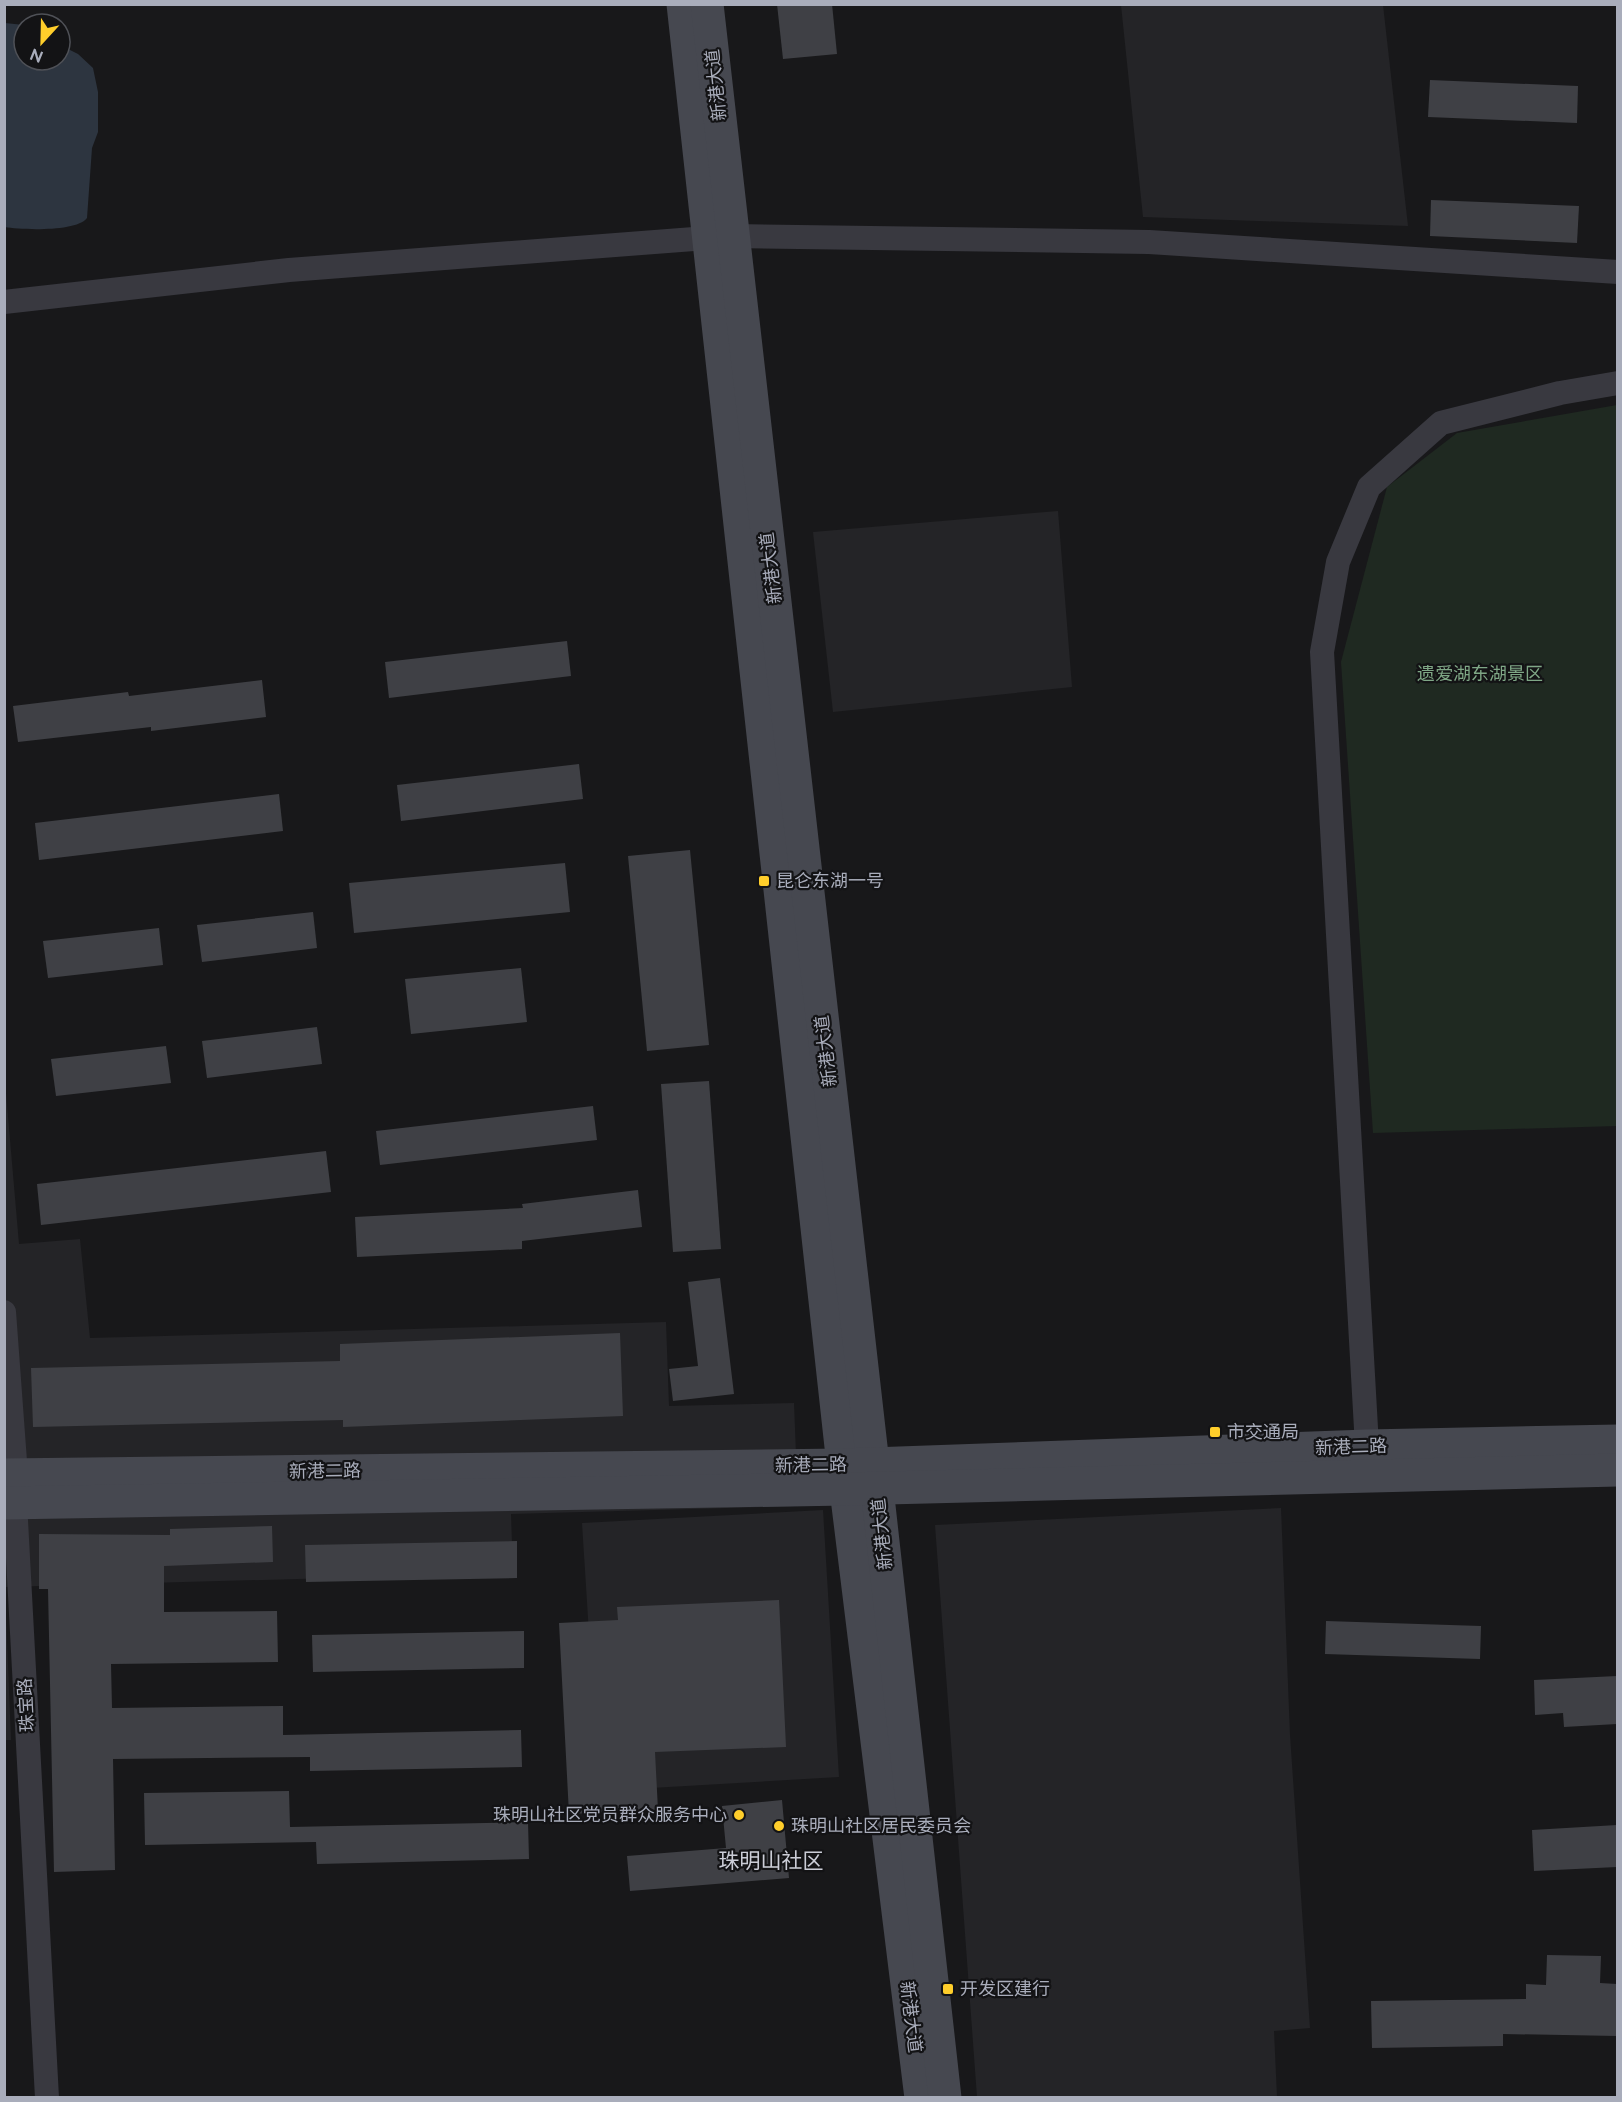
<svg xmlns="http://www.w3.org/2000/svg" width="1622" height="2102" viewBox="0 0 1622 2102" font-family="Raleway,'Noto Sans SC',sans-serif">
<rect width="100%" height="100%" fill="#18181a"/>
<g fill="#242427">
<path d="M1121 5H1383L1408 226 1143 217Z"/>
<path d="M1058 511 1072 687 833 712 813 532Z"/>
<path d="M4 1070 19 1244 80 1239 90 1338 666 1322 669 1406 794 1403 798 1506 511 1514 513 1573 5 1587Z"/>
<path d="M1281 1508 1290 1735 1310 2028 1274 2031 1277 2097H977L935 1525Z"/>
<path d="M823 1510 839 1777 599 1791 582 1523Z"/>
<path d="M5 1590 11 1740H4Z"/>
</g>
<path fill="#1f2921" d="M1617 405V1126L1373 1133 1341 662 1387 487 1457 433Z"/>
<path fill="#2d3540" d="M5 23 24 25V60H60V45L78 54 93 68 98 92V132L92 148 87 218C77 232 21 230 5 227Z"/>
<g fill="#3f4045">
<path d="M777 4H832L837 54 783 59Z"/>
<path d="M1430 80 1578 86 1577 123 1428 117Z"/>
<path d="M1431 200 1579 206 1577 243 1430 236Z"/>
<path d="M567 641 571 676 389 698 385 662Z"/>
<path d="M262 680 266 717 151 731V727L18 742 13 706 128 692 129 696Z"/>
<path d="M579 764 583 799 401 821 397 785Z"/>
<path d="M279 794 283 831 39 860 35 823Z"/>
<path d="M690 850 709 1045 647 1051 628 856Z"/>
<path d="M565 863 570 912 354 933 349 883Z"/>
<path d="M313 912 317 948 202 962 197 925Z"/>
<path d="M159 928 163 965 48 978 43 941Z"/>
<path d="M521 968 527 1022 411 1034 405 979Z"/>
<path d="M317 1027 322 1064 207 1078 202 1041Z"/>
<path d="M166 1046 171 1083 56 1096 51 1059Z"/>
<path d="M709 1081 721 1249 673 1252 661 1084Z"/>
<path d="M593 1106 597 1140 380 1165 376 1131Z"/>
<path d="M326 1151 331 1192 41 1225 37 1184Z"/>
<path d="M638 1190 642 1227 522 1241V1249L357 1257 355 1217 523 1208 522 1204Z"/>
<path d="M720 1278 734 1394 673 1401 669 1369 698 1366 688 1282Z"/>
<path d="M620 1333 623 1416 343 1427V1420L33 1427 31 1368 340 1361V1344Z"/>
<path d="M272 1526 273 1562 164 1566V1612L277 1611 278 1662 111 1664 112 1708 283 1706V1735L521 1730 522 1767 310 1771V1757L113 1759 115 1870 54 1872 48 1589H39V1534L170 1535V1529Z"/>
<path d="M517 1541V1578L306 1582 305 1545Z"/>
<path d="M779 1600 786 1747 655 1752 658 1810 569 1814 559 1623 618 1620 617 1607Z"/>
<path d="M1326 1621 1481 1626 1480 1659 1325 1654Z"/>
<path d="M524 1631V1668L313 1672 312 1635Z"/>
<path d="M1617 1676V1724L1564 1727 1563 1713 1535 1715 1534 1680Z"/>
<path d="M289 1791 290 1827 528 1822 529 1859 317 1864 316 1842 145 1845 144 1793Z"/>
<path d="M782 1800 789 1878 630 1891 627 1856 726 1848 722 1806Z"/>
<path d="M1617 1825V1867L1534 1871 1532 1830Z"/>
<path d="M1547 1955 1601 1956 1600 1983 1617 1984V2036L1503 2034V2046L1372 2048 1371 2001 1526 1999V1984L1546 1985Z"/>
</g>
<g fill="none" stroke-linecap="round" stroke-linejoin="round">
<g stroke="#393940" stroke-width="24">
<path d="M4 302 289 270 733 236 1149 242 1618 272"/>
<path d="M4 1312 16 1475 15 1502 47 2098"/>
<path d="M1367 1446 1322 652 1338 562 1369 487 1441 423 1560 393 1618 383"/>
</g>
<g stroke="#464850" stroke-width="33">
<path d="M683 4 843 1465 921 2098"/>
<path d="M707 4 873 1464 877 1488 945 2098"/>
<path d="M4 1475 843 1465 1367 1446 1618 1441"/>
<path d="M4 1503 846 1489 1618 1470"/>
</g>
</g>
<g fill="#ffce2b" stroke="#131315" stroke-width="2">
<rect x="758" y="875" width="12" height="12" rx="3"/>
<rect x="1209" y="1426" width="12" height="12" rx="3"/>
<circle cx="739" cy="1815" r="6"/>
<circle cx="779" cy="1826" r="6"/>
<rect x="942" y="1983" width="12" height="12" rx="3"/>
</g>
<g text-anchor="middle" stroke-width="4.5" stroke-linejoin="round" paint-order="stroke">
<g font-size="18" fill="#a9adbb" stroke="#131315">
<text transform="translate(716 85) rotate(-96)" y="6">新港大道</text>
<text transform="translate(771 568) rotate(-97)" y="6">新港大道</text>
<text transform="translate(826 1051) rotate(-97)" y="6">新港大道</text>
<text transform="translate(1351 1447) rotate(-2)" y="6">新港二路</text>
<text transform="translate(811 1465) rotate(-1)" y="6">新港二路</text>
<text transform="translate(325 1471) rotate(-1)" y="6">新港二路</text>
<text transform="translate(882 1534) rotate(-96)" y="6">新港大道</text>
<text transform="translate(26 1705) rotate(-93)" y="6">珠宝路</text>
<text transform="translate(911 2017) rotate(83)" y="6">新港大道</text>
</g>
<g font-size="18" fill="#7fa786" stroke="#131315">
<text x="1480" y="680">遗爱湖东湖景区</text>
</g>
<g font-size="18" fill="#a9adbb" stroke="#131315" text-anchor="start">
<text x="776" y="887">昆仑东湖一号</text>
<text x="1227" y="1438">市交通局</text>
<text x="727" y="1821" text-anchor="end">珠明山社区党员群众服务中心</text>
<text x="791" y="1832">珠明山社区居民委员会</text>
<text x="960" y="1995">开发区建行</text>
</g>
<g font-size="21" fill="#cbcdd7" stroke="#131315">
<text x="771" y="1868">珠明山社区</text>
</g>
</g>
<rect width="1622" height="2102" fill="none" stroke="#a9adbb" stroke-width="12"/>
<g transform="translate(42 42) rotate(202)"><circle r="28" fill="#131315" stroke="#4f5157" stroke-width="1.5"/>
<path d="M0-4.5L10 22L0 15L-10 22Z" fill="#ffce2b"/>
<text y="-9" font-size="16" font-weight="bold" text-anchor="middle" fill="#a9adbb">N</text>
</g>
</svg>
